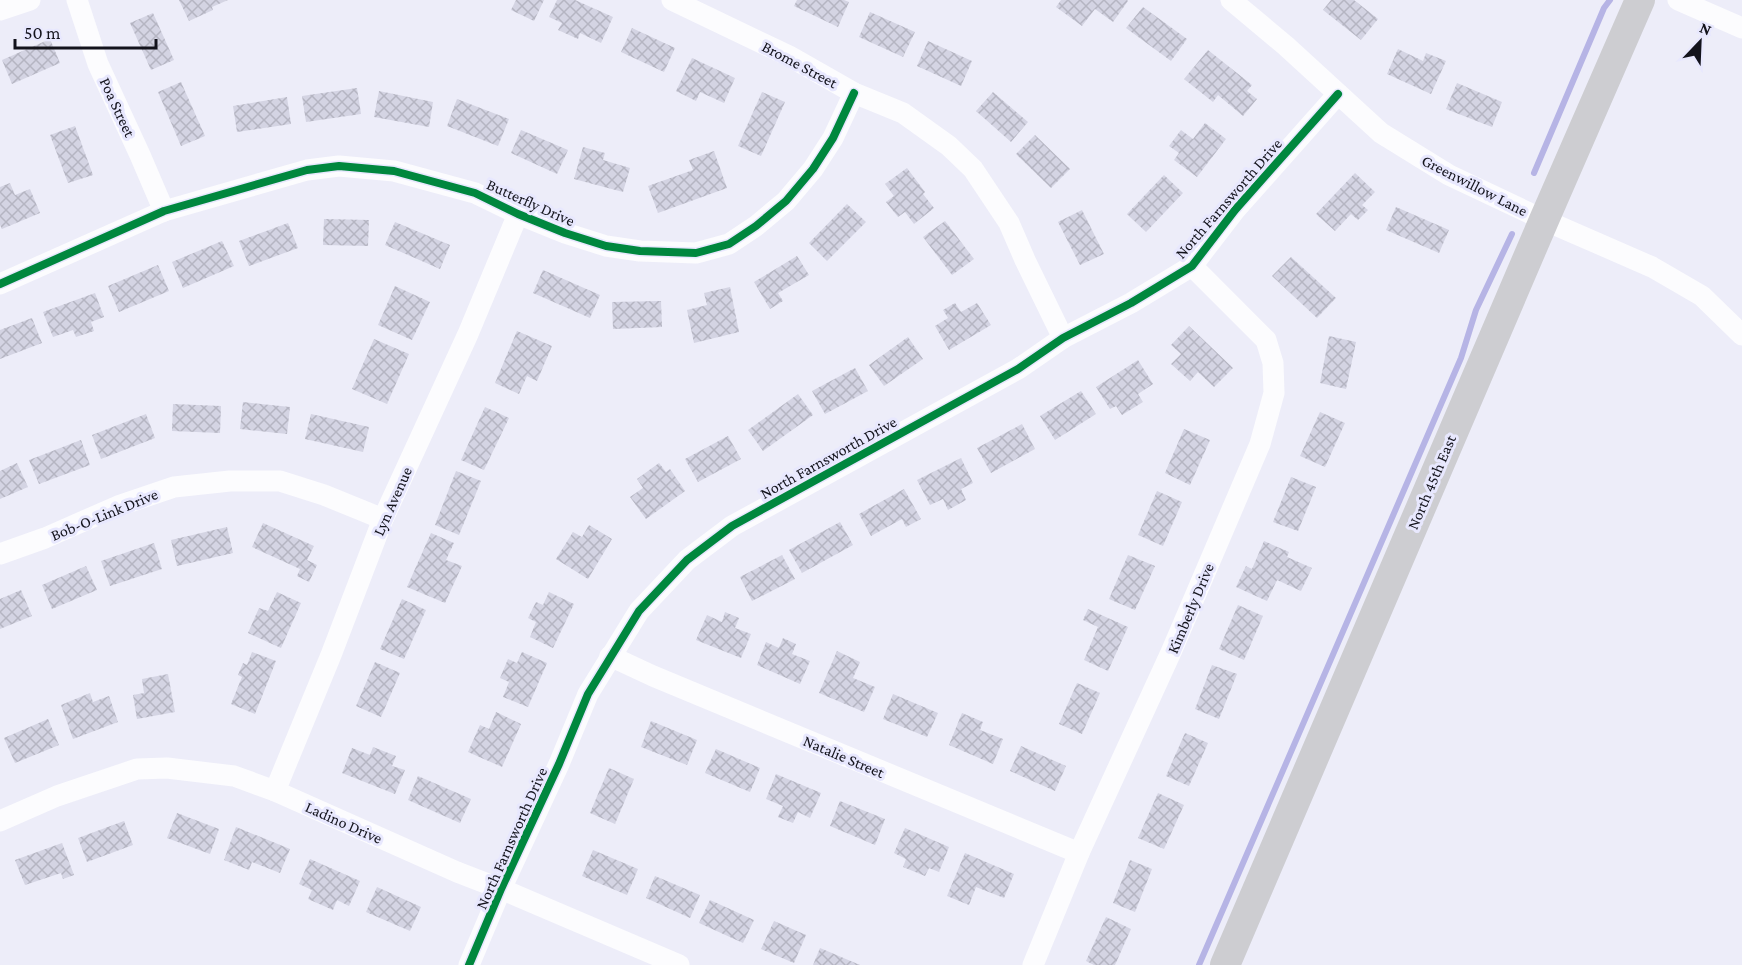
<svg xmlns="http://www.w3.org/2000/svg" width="1742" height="965" viewBox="0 0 1742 965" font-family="'Crimson Pro',serif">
<defs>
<pattern id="building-cross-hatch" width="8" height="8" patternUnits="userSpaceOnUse" patternTransform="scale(1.5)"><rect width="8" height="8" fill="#d4d4e3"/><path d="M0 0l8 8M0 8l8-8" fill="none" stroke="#b5b5c2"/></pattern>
</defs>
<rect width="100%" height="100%" fill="#ededf9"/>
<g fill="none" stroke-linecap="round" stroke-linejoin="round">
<g stroke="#b6b4e5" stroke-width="6">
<path d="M1534 173 1604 8 1610 0"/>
<path d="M1199 965 1461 358 1476 310 1512 234"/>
</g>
</g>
<g fill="url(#building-cross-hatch)">
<path d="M179 0H228L212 7 213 10 189 21Z"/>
<path d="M516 0H544L534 21 511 10Z"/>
<path d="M557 0H575L613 17 601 43 580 33 578 39 558 30 562 23 549 17Z"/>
<path d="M797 0H844L849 2 838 27 794 6Z"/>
<path d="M1061 0H1127L1128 1 1113 22 1095 9 1082 26 1056 7Z"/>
<path d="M1331 0H1354L1378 19 1361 40 1323 10Z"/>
<path d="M1143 7 1187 39 1171 61 1126 28Z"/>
<path d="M870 12 915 32 903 57 859 37Z"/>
<path d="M153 13 174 60 151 70 130 23Z"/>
<path d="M632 28 675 48 664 72 621 52Z"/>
<path d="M50 39 60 63 12 84 2 60Z"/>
<path d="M928 41 972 61 961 86 917 66Z"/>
<path d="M1398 49 1423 61 1426 53 1446 61 1431 94 1387 74Z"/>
<path d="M1208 50 1252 85 1247 91 1257 99 1243 116 1218 95 1213 102 1184 79Z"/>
<path d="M692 58 735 78 724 103 700 92 696 101 676 91Z"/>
<path d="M181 82 205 136 181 146 158 92Z"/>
<path d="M1457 83 1502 102 1492 127 1446 109Z"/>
<path d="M357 88 361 114 306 122 302 96Z"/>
<path d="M379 91 433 102 429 127 374 117Z"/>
<path d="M762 92 785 102 761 156 738 146Z"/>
<path d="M993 92 1028 122 1011 142 976 111Z"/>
<path d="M287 97 291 124 237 132 233 106Z"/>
<path d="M457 99 509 119 498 146 447 126Z"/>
<path d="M1205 123 1226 139 1197 177 1174 160 1179 153 1169 146 1181 130 1193 139Z"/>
<path d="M75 126 93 175 68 183 50 135Z"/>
<path d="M521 130 568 150 557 174 511 153Z"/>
<path d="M1035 135 1070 169 1051 188 1016 154Z"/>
<path d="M583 147 605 153 603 160 630 168 623 192 574 179Z"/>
<path d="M714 151 727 188 658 213 648 186 693 170 689 160Z"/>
<path d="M907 168 925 192 923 194 934 208 914 224 905 212 898 217 886 202 894 196 885 184Z"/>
<path d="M1355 173 1375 192 1362 205 1368 210 1358 220 1351 214 1335 231 1316 214Z"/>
<path d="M1164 175 1183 193 1146 232 1127 214Z"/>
<path d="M10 183 15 195 30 189 40 213 2 229 0 225V187Z"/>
<path d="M847 204 866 222 827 261 809 243Z"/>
<path d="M1396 207 1449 230 1439 253 1386 230Z"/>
<path d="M1082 210 1104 254 1080 265 1058 222Z"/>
<path d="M324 219 369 220 368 246 323 245Z"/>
<path d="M945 221 974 259 952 275 923 237Z"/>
<path d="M395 222 450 245 440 269 385 245Z"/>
<path d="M288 223 298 248 249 266 239 241Z"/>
<path d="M222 241 234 266 183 288 172 262Z"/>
<path d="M797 256 809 275 778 293 783 301 770 309 754 282Z"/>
<path d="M1291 257 1336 298 1317 318 1272 276Z"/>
<path d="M158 265 169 291 119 312 108 286Z"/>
<path d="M543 270 600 295 590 318 533 293Z"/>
<path d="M395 286 430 302 412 340 378 325Z"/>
<path d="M730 287 739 332 694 343 687 310 707 305 704 293Z"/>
<path d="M95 293 104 317 91 322 94 331 76 337 73 330 53 337 43 312Z"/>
<path d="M661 301 662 327 613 329 612 302Z"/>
<path d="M955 303 961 312 977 303 991 325 949 350 935 326 948 318 943 310Z"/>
<path d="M32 318 42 343 0 359V330Z"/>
<path d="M1189 326 1233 368 1214 387 1198 372 1190 381 1171 364 1181 354 1171 345Z"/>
<path d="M517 331 552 346 537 381 527 376 519 394 495 383Z"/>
<path d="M1329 336 1356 342 1346 389 1320 383Z"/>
<path d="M908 337 923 359 884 386 869 365Z"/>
<path d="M374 339 409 354 387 404 352 389Z"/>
<path d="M1138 360 1153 384 1138 394 1143 402 1122 415 1116 406 1110 409 1096 387Z"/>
<path d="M855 368 868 391 825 414 812 391Z"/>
<path d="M1081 391 1096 414 1055 440 1040 416Z"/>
<path d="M798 394 813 415 763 451 748 430Z"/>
<path d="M243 402 290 407 287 434 240 429Z"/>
<path d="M173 404 221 406 220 433 172 431Z"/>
<path d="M485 407 509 418 484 470 461 460Z"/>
<path d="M1320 412 1345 423 1325 467 1300 456Z"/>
<path d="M146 414 155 438 101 459 92 435Z"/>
<path d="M311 414 369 427 363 452 305 439Z"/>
<path d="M1022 424 1035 449 991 473 977 448Z"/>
<path d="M1184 429 1210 440 1190 485 1165 473Z"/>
<path d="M728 436 741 459 698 482 685 459Z"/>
<path d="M81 440 90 465 39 484 29 460Z"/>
<path d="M961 458 973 483 961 489 966 500 948 510 943 499 930 505 917 480Z"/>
<path d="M17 463 28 487 0 499V471Z"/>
<path d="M659 463 666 472 670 469 685 491 646 519 630 497 643 488 637 479Z"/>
<path d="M456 471 481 481 459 535 435 525Z"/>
<path d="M1291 477 1316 487 1298 531 1273 522Z"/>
<path d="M904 489 921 519 906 527 902 519 871 536 859 514Z"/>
<path d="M1157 491 1182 502 1163 546 1138 535Z"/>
<path d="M840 522 853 545 802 573 789 550Z"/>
<path d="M263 523 314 546 307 560 317 565 309 582 297 576 300 569 252 547Z"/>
<path d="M589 525 612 539 588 579 556 559 573 532 582 537Z"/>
<path d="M227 527 233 553 177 566 171 540Z"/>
<path d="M431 533 454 543 446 560 462 566 445 603 407 587Z"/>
<path d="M1264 541 1289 552 1287 557 1312 568 1301 591 1277 580 1267 601 1236 587 1246 566 1252 569Z"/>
<path d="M154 543 162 569 110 586 101 561Z"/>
<path d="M782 555 795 579 752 601 740 577Z"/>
<path d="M1128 555 1155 566 1135 610 1109 599Z"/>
<path d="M86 566 97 590 52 609 42 585Z"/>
<path d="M21 590 32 616 0 629V599Z"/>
<path d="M277 592 301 603 281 648 248 633 259 608 268 611Z"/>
<path d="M549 592 574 604 553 648 530 637 536 622 528 618 536 602 543 605Z"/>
<path d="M402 599 426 610 404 659 380 649Z"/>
<path d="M1238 605 1263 616 1244 660 1219 649Z"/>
<path d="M1088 609 1128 627 1108 671 1084 660 1098 627 1083 620Z"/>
<path d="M725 612 739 618 735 628 751 634 741 658 696 640 707 615 722 622Z"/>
<path d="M783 638 796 644 792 654 810 661 800 684 757 665 766 642 779 648Z"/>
<path d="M837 651 860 662 853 678 875 687 864 712 819 693Z"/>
<path d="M252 652 276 661 255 714 231 704 242 677 238 675 243 663 247 665Z"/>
<path d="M522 652 547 663 528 707 503 697 509 682 500 678 508 659 517 663Z"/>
<path d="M375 662 400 673 381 717 356 706Z"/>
<path d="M1212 665 1237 674 1219 719 1195 709Z"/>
<path d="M168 674 175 712 137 719 133 695 144 693 142 679Z"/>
<path d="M1077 683 1100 693 1082 734 1059 724Z"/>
<path d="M90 693 93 702 109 696 118 722 73 739 61 705Z"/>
<path d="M893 694 938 713 927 737 883 719Z"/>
<path d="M496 712 521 724 502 767 468 752 480 725 489 729Z"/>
<path d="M962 713 983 722 980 730 1003 739 993 764 949 745Z"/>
<path d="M48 719 59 745 15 763 4 738Z"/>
<path d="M651 721 697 740 687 765 641 747Z"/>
<path d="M1185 733 1208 743 1189 786 1166 776Z"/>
<path d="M1021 746 1066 766 1055 791 1010 771Z"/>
<path d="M373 747 396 756 392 766 405 770 395 794 342 773 352 748 370 755Z"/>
<path d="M716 749 760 768 750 792 705 773Z"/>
<path d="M609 768 634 779 615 824 590 813Z"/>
<path d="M776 774 821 793 810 818 798 812 793 823 778 817 783 806 766 799Z"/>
<path d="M418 776 471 799 460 823 408 800Z"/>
<path d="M1158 793 1184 805 1164 849 1138 838Z"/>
<path d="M840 801 885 819 875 845 830 826Z"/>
<path d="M177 813 219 829 210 854 167 838Z"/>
<path d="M124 821 133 845 87 862 78 838Z"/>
<path d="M236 827 290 849 280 873 252 862 249 870 224 860Z"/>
<path d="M905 828 949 847 939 872 929 868 925 876 903 867 906 859 894 853Z"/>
<path d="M62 843 74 875 63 879 61 873 25 885 15 860Z"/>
<path d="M593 850 638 869 627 895 582 876Z"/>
<path d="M965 853 1014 874 1004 898 976 887 969 905 947 896Z"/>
<path d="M310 859 360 881 349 906 337 900 333 910 308 899 312 890 299 884Z"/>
<path d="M1130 860 1152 869 1135 912 1113 903Z"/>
<path d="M655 876 700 895 690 918 646 898Z"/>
<path d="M377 887 421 907 410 931 366 912Z"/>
<path d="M710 900 754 920 743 943 699 923Z"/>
<path d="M1106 917 1131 929 1115 965H1094L1086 961Z"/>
<path d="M774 921 806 935 794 963 761 949Z"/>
<path d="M820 948 860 965H813Z"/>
</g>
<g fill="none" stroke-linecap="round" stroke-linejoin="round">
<g stroke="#fcfcfe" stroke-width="21">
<path d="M77 0 98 64 140 155 164 211"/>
<path d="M672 0 789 56 854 93 903 113 949 146 973 169 1009 223 1025 260 1063 338"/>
<path d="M1231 0 1286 46 1381 133 1449 175 1544 220 1652 267 1702 296 1742 335"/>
<path d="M1678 0 1742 28"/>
<path d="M0 10 30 0"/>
<path d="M0 284 164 211 307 170 339 166 394 171 475 193 518 214 565 233 606 246 640 251 696 253 729 244 756 226 786 201 813 169 833 138 854 93"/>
<path d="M0 554 45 538 118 506 174 487 230 481H280L324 495 383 519"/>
<path d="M610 656 653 676 1079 853"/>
<path d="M275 791 331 655 383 519 468 334 518 214"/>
<path d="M0 821 57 796 137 769 167 768 234 776 275 791 457 872 501 889 679 965"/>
<path d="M469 965 501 889 559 764 588 694 639 611 687 560 732 526 1018 369 1063 338 1131 303 1192 266 1235 210 1338 94"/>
<path d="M1033 965 1079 853 1172 650 1260 444 1274 393 1273 363 1266 340 1192 266"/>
</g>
<path stroke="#cdcdd1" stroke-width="30" d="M1225 965 1544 220 1640 0"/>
<defs>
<g id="cycleway">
<path d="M0 284 164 211 307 170 339 166 394 171 475 193 518 214 565 233 606 246 640 251 696 253 729 244 756 226 786 201 813 169 833 138 854 93"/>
<path d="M469 965 501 889 559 764 588 694 639 611 687 560 732 526 1018 369 1063 338 1131 303 1192 266 1235 210 1338 94"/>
</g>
</defs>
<use href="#cycleway" stroke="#e8e8fe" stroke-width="11"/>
<use href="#cycleway" stroke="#00873e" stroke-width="8"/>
</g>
<g text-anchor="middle" stroke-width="6" stroke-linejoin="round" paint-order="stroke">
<g font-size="16" fill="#13131c" stroke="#e8e8fe">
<text transform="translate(800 64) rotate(28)" y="6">Brome Street</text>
<text transform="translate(118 107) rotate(65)" y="6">Poa Street</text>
<text transform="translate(1475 185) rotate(27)" y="6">Greenwillow Lane</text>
<text transform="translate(1228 198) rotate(-49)" y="6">North Farnsworth Drive</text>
<text transform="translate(531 202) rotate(24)" y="6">Butterfly Drive</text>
<text transform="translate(828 457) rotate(-29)" y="6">North Farnsworth Drive</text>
<text transform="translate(1431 482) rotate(-67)" y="6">North 45th East</text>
<text transform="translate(392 501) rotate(-66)" y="6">Lyn Avenue</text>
<text transform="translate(104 514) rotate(-22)" y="6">Bob-O-Link Drive</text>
<text transform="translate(1190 608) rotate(-67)" y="6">Kimberly Drive</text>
<text transform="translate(844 756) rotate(23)" y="6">Natalie Street</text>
<text transform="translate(344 822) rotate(24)" y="6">Ladino Drive</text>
<text transform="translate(511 838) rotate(-66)" y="6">North Farnsworth Drive</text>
</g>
</g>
<g transform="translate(1700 42) rotate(23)" stroke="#e8e8fe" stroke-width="4.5" paint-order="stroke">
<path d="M0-4.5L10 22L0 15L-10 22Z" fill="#13131c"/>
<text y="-9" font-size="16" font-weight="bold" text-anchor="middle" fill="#13131c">N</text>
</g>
<path d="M15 39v9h141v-9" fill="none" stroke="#13131c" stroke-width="3"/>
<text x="24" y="39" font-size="18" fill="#13131c" stroke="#e8e8fe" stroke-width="4.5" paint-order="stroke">50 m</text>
</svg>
